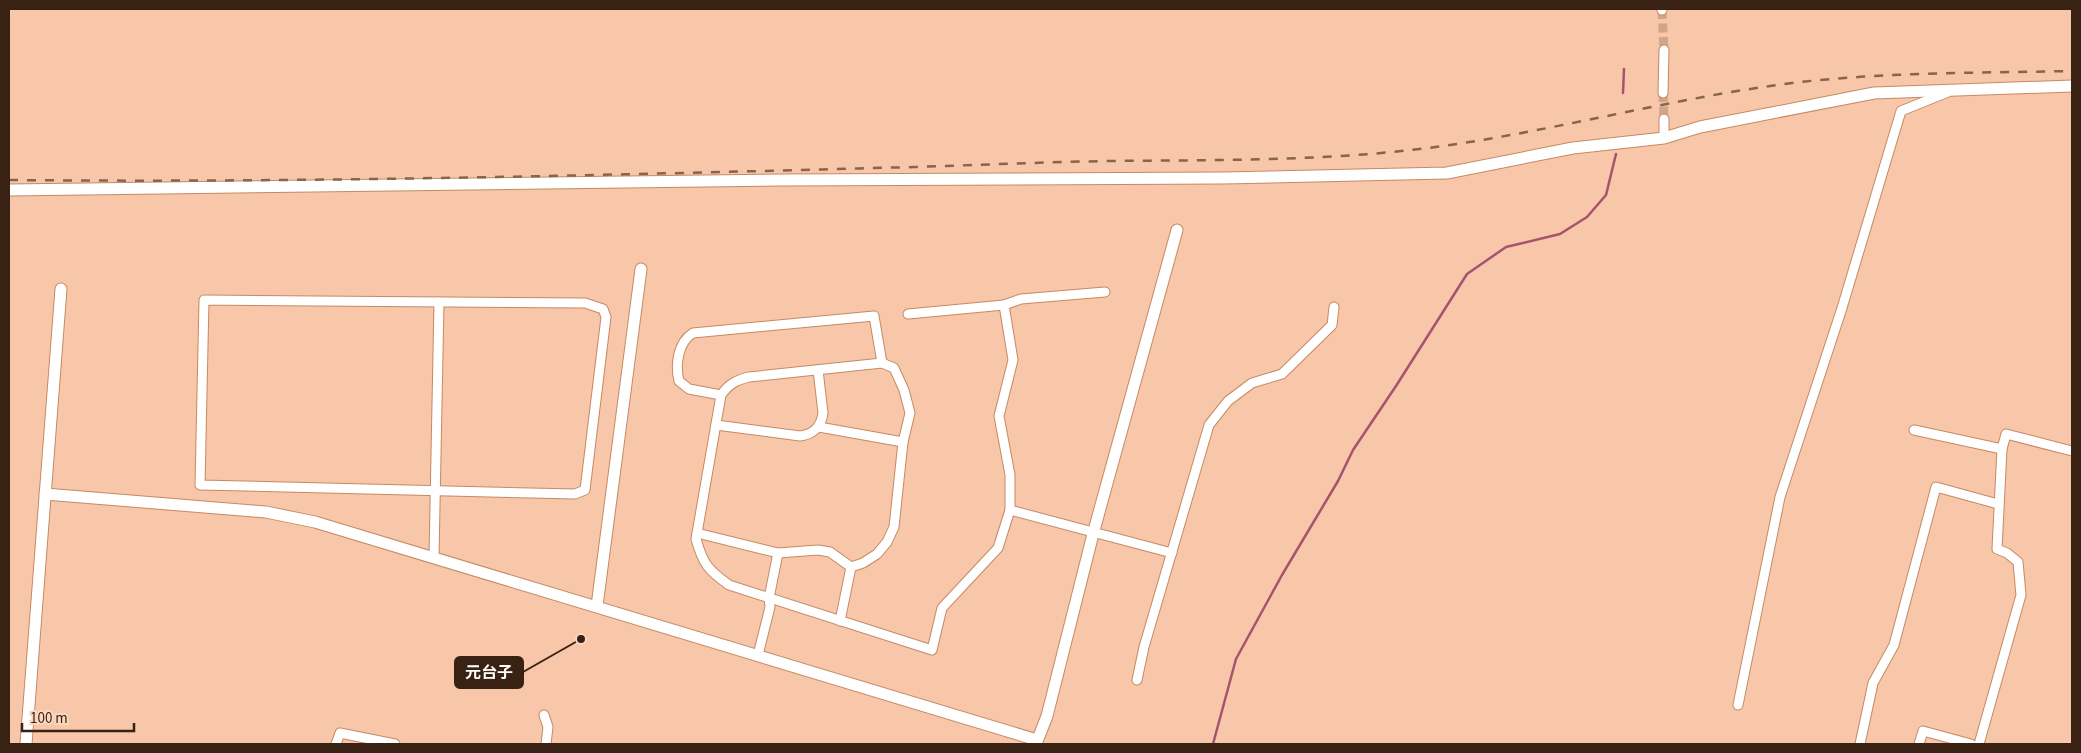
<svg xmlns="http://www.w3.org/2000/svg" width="2081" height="753" viewBox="0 0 2081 753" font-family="'Source Sans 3','Noto Sans SC',sans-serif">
<rect width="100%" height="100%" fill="#f8c6a8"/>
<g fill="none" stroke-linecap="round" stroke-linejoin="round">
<g stroke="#a55470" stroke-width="2.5">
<path d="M1623 93 1624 69"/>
<path d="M1213 744 1236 659 1282 575 1338 481 1353 450 1396 386 1467 274 1506 247 1560 234 1587 217 1606 195 1616 154"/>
</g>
<g stroke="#d2a58a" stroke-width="9" stroke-dasharray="9 4.5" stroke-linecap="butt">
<path d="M1662 10 1664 50"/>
<path d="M1663 93 1664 119"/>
</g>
<defs>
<g id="minor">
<path d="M1662 10V9"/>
<path d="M1663 93 1664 50"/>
<path d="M1664 138V119"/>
<path d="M204 300 585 303 603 309 606 317 585 490 575 494 200 485Z"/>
<path d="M908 314 1004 305 1021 299 1105 292"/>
<path d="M721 395 689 389 679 381C675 365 678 342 693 333L874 316 882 363"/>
<path d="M716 425 800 436C814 434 821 427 823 413L818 370"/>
<path d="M819 427 903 442"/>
<path d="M1914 430 2002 449"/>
<path d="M1010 510 1172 553"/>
<path d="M697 533 778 553 818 550 830 552 851 567"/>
<path d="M434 557 439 302"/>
<path d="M851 567 863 563 877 554 887 542 894 527 903 442 910 413 904 390 894 368 882 363 749 377C736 380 729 384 721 395L696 539C703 564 708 570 729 585L932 650 942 608 998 548 1010 510V475L999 416 1013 360 1004 305"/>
<path d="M840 621 851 567"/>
<path d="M758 655 770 607 769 598 778 553"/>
<path d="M1137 680 1144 647 1209 425 1228 401 1252 383 1282 374 1332 325 1334 307"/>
<path d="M1738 705 1780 497 1842 308 1901 111 1948 92"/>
<path d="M544 715 548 727 546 744"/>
<path d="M336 744 340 733 395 744"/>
<path d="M1860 744 1873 683 1894 645 1936 487 1998 504"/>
<path d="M1919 744 1923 731 1971 744"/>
<path d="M1979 744 2021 595 2018 562 2007 553 1997 549 2002 449 2006 434 2072 451"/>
</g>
<g id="tertiary">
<path d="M9 190 782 180 1223 178 1447 173 1573 148 1664 138 1700 127 1874 93 2072 86"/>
<path d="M45 494 266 512 315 522 1037 740"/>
<path d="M597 606 641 269"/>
<path d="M26 744 61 289"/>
<path d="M1036 744 1047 716 1093 534 1177 230"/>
</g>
</defs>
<use href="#minor" stroke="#c48a65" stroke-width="11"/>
<use href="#tertiary" stroke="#c48a65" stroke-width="13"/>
<use href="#minor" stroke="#fff" stroke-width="9"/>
<use href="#tertiary" stroke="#fff" stroke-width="11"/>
<path stroke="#86644f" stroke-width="2.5" stroke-dasharray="9 9" stroke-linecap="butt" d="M9 180C310 183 612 175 914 167 980 165 1045 162 1111 161 1205 160 1299 161 1392 152 1528 139 1657 100 1792 83 1885 72 1979 73 2072 71"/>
</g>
<path fill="none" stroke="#392213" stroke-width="2" d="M581 639L523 672"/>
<circle fill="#392213" stroke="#fcd7bf" stroke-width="2" cx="581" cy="639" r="5"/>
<rect fill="#392213" stroke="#392213" stroke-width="2" x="455" y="657" width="68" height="31" rx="5"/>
<g font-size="16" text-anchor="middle" font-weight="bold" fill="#fff">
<text x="489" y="678">元台子</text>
</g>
<rect width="2081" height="753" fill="none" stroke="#392213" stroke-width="20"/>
<path d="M22 723v8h112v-8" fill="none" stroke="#392213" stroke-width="2.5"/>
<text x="30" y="723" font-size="15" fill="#392213" stroke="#fcd7bf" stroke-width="4" paint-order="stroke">100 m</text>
</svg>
